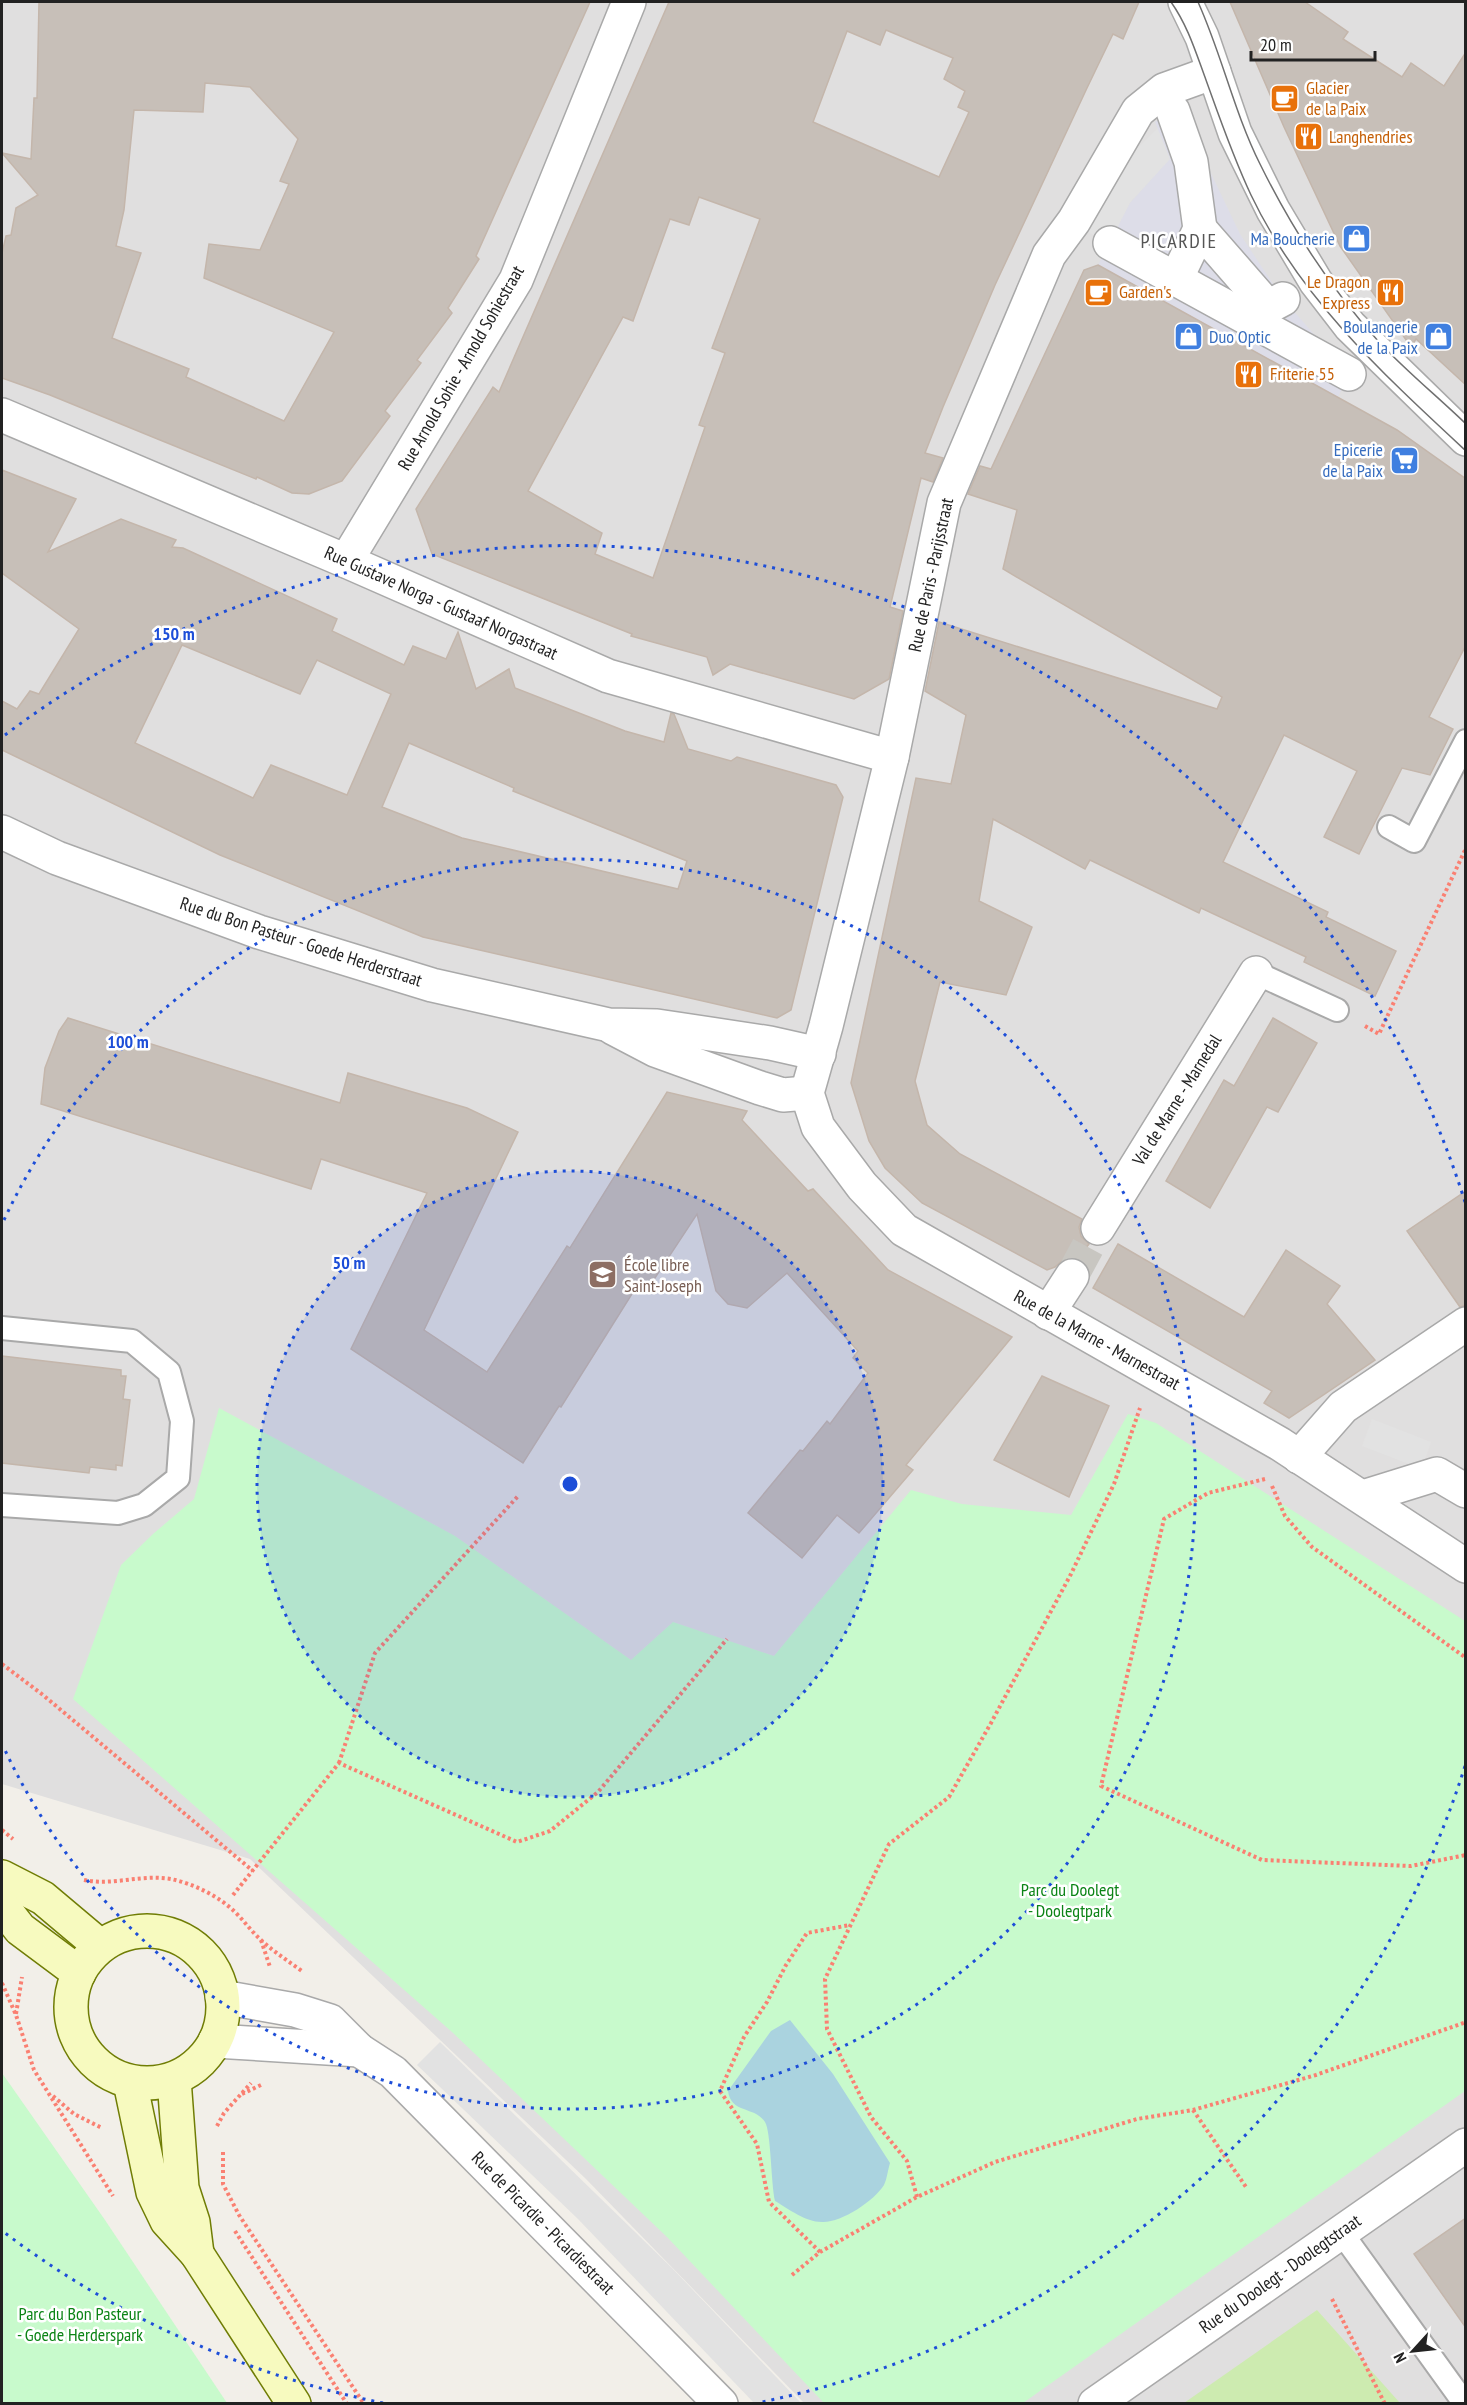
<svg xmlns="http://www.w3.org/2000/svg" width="1467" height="2405" viewBox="0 0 1467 2405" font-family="'PT Sans Narrow',sans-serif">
<rect width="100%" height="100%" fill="#f2efe9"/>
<path fill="#e0dfdf" d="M2 2H1465V2403H804L586 2179 250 1859 2 1784Z"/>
<path fill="#cdebb0" d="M1317 2310 1400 2403H1184Z"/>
<g fill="#c8facc">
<path d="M219 1408 455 1536 631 1660 673 1622 774 1656 911 1490 962 1504 1071 1515 1128 1414 1156 1423 1465 1621V2091L1023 2403H824L667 2237 452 2032 73 1699 121 1565 153 1534 194 1499Z"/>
<path d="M2 2073 105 2220 227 2403H2Z"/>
</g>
<g fill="#e2e2e2">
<path d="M1158 128 1171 159 1130 203 1110 243 1086 231 1137 148Z"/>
<path d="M1372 1419 1431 1442 1422 1469 1362 1446Z"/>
<path d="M440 2042 672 2268 801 2403H754L578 2219 417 2065Z"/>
</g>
<path fill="#dddde8" d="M1173 111 1196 142 1240 234 1283 299 1349 374 1338 397 1098 265 1130 203 1170 159 1155 122Z"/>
<path fill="#aad3df" d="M790 2020 833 2074 890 2163C888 2169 887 2179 884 2185 874 2201 841 2223 822 2222 805 2222 789 2209 775 2201 771 2184 771 2131 765 2122 755 2106 731 2114 728 2091L771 2031Z"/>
<g fill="#c7bfb8" stroke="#c4b6ab" stroke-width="1.5" fill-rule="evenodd">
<path d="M39 2H590L476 256 479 259 448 308 452 313 417 360 421 363 385 411 390 416 342 481 309 494 292 493 257 477 256 479 160 440 50 395 2 378V253L6 236 11 235 16 208 38 195 2 153 31 159 34 98H37ZM205 83 250 87 298 139 280 181 289 184 260 250 209 244 204 278 334 332 284 421 186 377 189 369 112 338 141 253 116 246 124 210 134 110 203 112Z"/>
<path d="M669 2H1139L1123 39 1113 34 1087 88 995 285 943 407 925 453 943 458 933 482 921 478 890 607 903 611 889 679 854 699 730 664 713 675 707 657 631 636 632 634 432 554 416 509 493 387 499 392ZM886 30 953 58 944 79 965 91 958 107 969 112 939 177 813 122 847 31 880 45ZM699 197 760 219 712 348 725 353 699 425 705 427 653 578 595 554 602 533 528 491 623 317 633 321 670 219 689 225Z"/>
<path d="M1230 2H1305L1348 32 1343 39 1402 77 1411 63 1444 86 1466 52V385L1416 339 1411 347 1340 246 1284 127Z"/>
<path d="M1098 265 1397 430 1466 479V645L1429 717 1453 729 1430 775 1402 768 1359 854 1324 837 1357 771 1284 735 1223 862 1328 912 1326 917 1396 951 1375 996 1304 962 1306 957 1201 908 1199 913 1090 860 1085 869 993 819 979 901 1032 927 1006 995 940 982 915 1081 927 1125 960 1154 1082 1219 1079 1227 1081 1236 1089 1244 1077 1259H1064L1055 1267 1047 1270 922 1203 885 1168 869 1141 851 1083 916 778 951 784 966 715 925 691 939 622 1217 709 1222 697 1003 569 1017 510 968 494 980 466 991 469 1084 270Z"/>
<path d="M2 470 76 499 48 552 121 519 176 540 172 547 183 548 337 619 332 631 404 665 413 646 446 659 458 632 476 689 509 669 515 688 625 731 664 742 671 713 674 714 688 749 731 761 737 757 836 785 843 797 791 1010 777 1018 423 937 220 855 2 750V701L17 709 30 691 39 694 79 629 2 573ZM182 645 300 694 317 660 391 694 347 795 271 765 253 798 135 743ZM409 743 514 788 513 791 687 861 678 889 462 838 382 807Z"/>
<path d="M68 1018 340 1103 348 1073 467 1108 518 1132 424 1330 487 1372 567 1246 570 1248 667 1092 747 1111 742 1120 808 1191 813 1189 888 1270 1012 1337 906 1465 913 1470 859 1533 837 1515 802 1558 748 1513 800 1450 803 1451 827 1421 830 1424 868 1373 853 1358 858 1351 787 1273 747 1308 728 1304 716 1291 697 1214 649 1287 635 1289 561 1407 559 1406 523 1463 351 1349 427 1193 321 1159 311 1189 41 1104 45 1068 59 1031Z"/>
<path d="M1273 1018 1317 1043 1278 1112 1267 1107 1210 1208 1166 1181 1224 1080 1234 1086Z"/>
<path d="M1466 1191V1305L1460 1307 1407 1231Z"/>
<path d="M1118 1244 1244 1317 1286 1250 1340 1286 1327 1304 1375 1360 1289 1418 1264 1403 1272 1391 1093 1288Z"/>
<path d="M2 1356 121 1370V1376H126L123 1399 130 1400 122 1466 116 1465V1470L90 1467 89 1473 2 1463Z"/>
<path d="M1042 1376 1109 1406 1069 1497 994 1460Z"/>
<path d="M1466 2218V2328L1414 2254Z"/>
</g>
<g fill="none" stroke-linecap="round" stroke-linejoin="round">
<path stroke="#c8c6c1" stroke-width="33" stroke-dasharray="33 16" stroke-linecap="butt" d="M1072 1276 1098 1228"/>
<defs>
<g id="service">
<path d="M1389 827 1414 841 1466 741"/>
<path d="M1256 973 1337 1010"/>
<path d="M2 1328 132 1341 169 1372 182 1421 178 1478 144 1505 118 1513 2 1505"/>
<path d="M1341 2232 1465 2404"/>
</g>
<g id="pedestrian">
<path d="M1173 111 1191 162 1200 229 1176 279"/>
<path d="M1200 229 1268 307 1283 299"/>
<path d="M1110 243 1349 374"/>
</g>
<g id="minor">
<path d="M1185 2 1202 37 1235 133 1273 210 1316 282 1350 326 1466 439"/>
<path d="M1214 72 1164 90 1138 111 1074 221 1049 255 944 503 892 757 826 1026 807 1093 818 1127 862 1186 904 1230 1280 1444 1466 1566"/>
<path d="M2 415 346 561 608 676 892 757"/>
<path d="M346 561 516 280 629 2"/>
<path d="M2 832 57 858 259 932 432 985 609 1025 657 1026 770 1043 819 1054"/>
<path d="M613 1028 655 1050 760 1088 783 1095 807 1093"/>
<path d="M1098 1228 1256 973"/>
<path d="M1048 1313 1072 1276"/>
<path d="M1299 1457 1343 1407 1466 1324"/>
<path d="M1363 1497 1437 1474 1466 1491"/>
<path d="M222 1997 295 2010 330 2021 359 2050 393 2072 721 2404"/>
<path d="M215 2041 359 2050"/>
<path d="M1095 2404 1466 2145"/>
</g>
<g id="secondary">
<path d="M2 1877 43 1898 100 1946"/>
<path d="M2 1906 20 1929 79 1973"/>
<circle cx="147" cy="2007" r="76"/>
<path d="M174 2079 182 2188 193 2222 197 2254"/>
<path d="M130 2082 153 2192 167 2221 197 2254 294 2404"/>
</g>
</defs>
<use href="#service" stroke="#a9a9a9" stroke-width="26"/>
<use href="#pedestrian" stroke="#a9a9a9" stroke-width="36"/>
<use href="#minor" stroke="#a9a9a9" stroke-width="36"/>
<use href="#secondary" stroke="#707d05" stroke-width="36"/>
<g stroke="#fa8072" stroke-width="4" stroke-dasharray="3 3" stroke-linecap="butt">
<path d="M1365 1026 1379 1034 1466 848"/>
<path d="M1265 1479 1208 1493 1164 1519 1101 1786 1262 1860 1411 1866 1466 1855"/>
<path d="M1272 1486 1285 1516 1312 1547 1466 1658"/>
<path d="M2 1664 43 1695 253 1871"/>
<path d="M339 1763 375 1653 519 1495"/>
<path d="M2 1830 13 1839"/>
<path d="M84 1880C113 1886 141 1874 171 1879 194 1884 219 1896 236 1913 245 1922 252 1932 261 1940 274 1952 288 1961 302 1971"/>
<path d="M233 1895 339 1763 517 1842 550 1831 598 1792 727 1639"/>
<path d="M261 1940 270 1967"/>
<path d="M2 1983 16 2015 34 2070 113 2196"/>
<path d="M16 2014 22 1977"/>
<path d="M242 2094 263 2084"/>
<path d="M53 2096 74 2114 102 2128"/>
<path d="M1193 2110 1246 2187"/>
<path d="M217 2126 224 2113 251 2083"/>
<path d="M223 2152V2184L239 2215 364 2404"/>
<path d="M917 2197 907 2161 871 2117 827 2029 825 1979 889 1844 949 1797 991 1723 1071 1574 1114 1484 1140 1408"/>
<path d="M235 2231 347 2404"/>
<path d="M820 2252 769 2202 757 2144 720 2091 744 2037 767 2002 786 1965 807 1933 850 1925"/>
<path d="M792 2275 820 2252 917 2197 995 2162 1137 2119 1193 2110 1316 2075 1466 2022"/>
<path d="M1332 2299 1385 2404"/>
</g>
<use href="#service" stroke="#fff" stroke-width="22"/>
<use href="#pedestrian" stroke="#fff" stroke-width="33"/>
<use href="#minor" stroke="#fff" stroke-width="33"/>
<use href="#secondary" stroke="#f7fabf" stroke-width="33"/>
<g stroke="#707070" stroke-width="1.5">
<path d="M1171 2C1188 26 1196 53 1206 80 1220 119 1233 157 1251 195 1300 298 1383 374 1466 451"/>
<path d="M1198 2C1222 55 1234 112 1260 164 1292 229 1330 288 1379 342 1406 371 1437 396 1466 424"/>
</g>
</g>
<circle cx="570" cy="1484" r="313" fill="#1d4ed8" fill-opacity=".12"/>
<g fill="none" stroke="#1d4ed8" stroke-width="3" stroke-dasharray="3 6">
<circle cx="570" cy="1484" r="313"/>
<path d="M4 1220A625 625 0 1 1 4 1748"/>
<path d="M1465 1766A938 938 0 0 1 757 2403M383 2403A938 938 0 0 1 5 2233M5 735A938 938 0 0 1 1465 1202"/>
</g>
<defs>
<symbol id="cafe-square" viewBox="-11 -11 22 22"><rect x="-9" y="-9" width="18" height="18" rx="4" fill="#e8710a" stroke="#fff"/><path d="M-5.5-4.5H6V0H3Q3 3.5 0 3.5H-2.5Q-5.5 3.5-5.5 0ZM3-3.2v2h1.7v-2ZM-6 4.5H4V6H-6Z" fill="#fff"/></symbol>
<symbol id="restaurant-square" viewBox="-11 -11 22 22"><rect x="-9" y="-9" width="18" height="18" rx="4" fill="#e8710a" stroke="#fff"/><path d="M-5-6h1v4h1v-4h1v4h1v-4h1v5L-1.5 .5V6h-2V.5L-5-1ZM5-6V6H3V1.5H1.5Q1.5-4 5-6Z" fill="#fff"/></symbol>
<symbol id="shop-square" viewBox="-11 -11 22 22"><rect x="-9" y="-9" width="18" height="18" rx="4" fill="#3f7fe0" stroke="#fff"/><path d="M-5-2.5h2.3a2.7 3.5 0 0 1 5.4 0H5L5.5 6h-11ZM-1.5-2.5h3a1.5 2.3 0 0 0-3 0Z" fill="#fff"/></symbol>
<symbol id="supermarket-square" viewBox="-11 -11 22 22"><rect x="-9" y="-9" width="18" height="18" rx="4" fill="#3f7fe0" stroke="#fff"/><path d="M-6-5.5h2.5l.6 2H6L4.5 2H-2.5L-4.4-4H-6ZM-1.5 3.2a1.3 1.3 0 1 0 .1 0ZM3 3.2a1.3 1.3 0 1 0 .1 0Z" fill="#fff"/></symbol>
<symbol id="school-square" viewBox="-11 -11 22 22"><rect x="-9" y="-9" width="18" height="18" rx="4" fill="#8d6e63" stroke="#fff"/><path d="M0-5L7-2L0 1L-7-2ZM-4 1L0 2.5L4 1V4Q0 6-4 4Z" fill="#fff"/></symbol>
</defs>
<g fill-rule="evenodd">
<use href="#cafe-square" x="1268" y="82" width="33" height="33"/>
<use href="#restaurant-square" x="1292" y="120" width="33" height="33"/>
<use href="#shop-square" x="1340" y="222" width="33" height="33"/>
<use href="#cafe-square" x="1082" y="276" width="33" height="33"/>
<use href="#restaurant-square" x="1374" y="276" width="33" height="33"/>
<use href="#shop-square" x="1172" y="320" width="33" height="33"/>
<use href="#shop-square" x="1422" y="320" width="33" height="33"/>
<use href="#restaurant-square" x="1232" y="358" width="33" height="33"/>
<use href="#supermarket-square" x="1388" y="444" width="33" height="33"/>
<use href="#school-square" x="586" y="1258" width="33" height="33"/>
</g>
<g text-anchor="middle" stroke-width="5" stroke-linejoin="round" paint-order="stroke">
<g font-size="18" fill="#c56008" stroke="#fff" text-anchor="start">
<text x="1306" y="94">Glacier<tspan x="1306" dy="21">de la Paix</tspan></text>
<text x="1329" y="143">Langhendries</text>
<text x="1370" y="288" text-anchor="end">Le Dragon<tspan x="1370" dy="21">Express</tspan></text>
<text x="1119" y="298">Garden's</text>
<text x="1270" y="380">Friterie 55</text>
</g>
<g font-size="18" fill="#366cbe" stroke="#fff" text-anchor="end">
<text x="1335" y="245">Ma Boucherie</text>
<text x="1418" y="333">Boulangerie<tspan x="1418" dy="21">de la Paix</tspan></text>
<text x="1209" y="343" text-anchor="start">Duo Optic</text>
<text x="1383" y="456">Epicerie<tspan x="1383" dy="21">de la Paix</tspan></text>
</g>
<g font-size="18" fill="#222" stroke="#fff">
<text transform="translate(461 368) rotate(-60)" y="6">Rue Arnold Sohie - Arnold Sohiestraat</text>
<text transform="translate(931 575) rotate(-78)" y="6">Rue de Paris - Parijsstraat</text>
<text transform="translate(441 603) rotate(24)" y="6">Rue Gustave Norga - Gustaaf Norgastraat</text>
<text transform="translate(301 942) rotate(18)" y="6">Rue du Bon Pasteur - Goede Herderstraat</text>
<text transform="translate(1177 1100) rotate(-58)" y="6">Val de Marne - Marnedal</text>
<text transform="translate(1097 1340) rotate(29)" y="6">Rue de la Marne - Marnestraat</text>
<text transform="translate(543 2223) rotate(45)" y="6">Rue de Picardie - Picardiestraat</text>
<text transform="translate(1280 2274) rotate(-35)" y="6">Rue du Doolegt - Doolegtstraat</text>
</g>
<g font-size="18" fill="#785e54" stroke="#fff" text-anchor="start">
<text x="624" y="1271">École libre<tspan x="624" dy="21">Saint-Joseph</tspan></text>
</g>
<g font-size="18" fill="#0c8416" stroke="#fff">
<text x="1070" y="1896">Parc du Doolegt<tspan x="1070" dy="21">- Doolegtpark</tspan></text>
<text x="80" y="2320">Parc du Bon Pasteur<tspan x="80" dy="21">- Goede Herderspark</tspan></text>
</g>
<g font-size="20" letter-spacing="1.5" fill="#555" stroke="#fff">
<text x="1179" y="248">PICARDIE</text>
</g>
</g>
<circle cx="570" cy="1484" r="9" fill="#1d4ed8" stroke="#fff" stroke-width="3"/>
<g font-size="18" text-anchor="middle" font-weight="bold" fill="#1d4ed8" stroke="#fff" stroke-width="5" stroke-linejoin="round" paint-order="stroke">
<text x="174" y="640">150 m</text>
<text x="128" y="1048">100 m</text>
<text x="349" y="1269">50 m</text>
</g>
<rect width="1467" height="2405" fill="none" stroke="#222222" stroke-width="6"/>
<g transform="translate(1413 2351) rotate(243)" stroke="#ffffff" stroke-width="4.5" paint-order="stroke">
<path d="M0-4.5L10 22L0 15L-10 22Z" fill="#222222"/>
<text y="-9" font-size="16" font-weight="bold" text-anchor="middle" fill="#222222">N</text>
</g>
<path d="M1251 51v9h124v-9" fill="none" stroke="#222222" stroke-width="3"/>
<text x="1260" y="51" font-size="18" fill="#222222" stroke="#ffffff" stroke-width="4.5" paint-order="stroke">20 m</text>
</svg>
